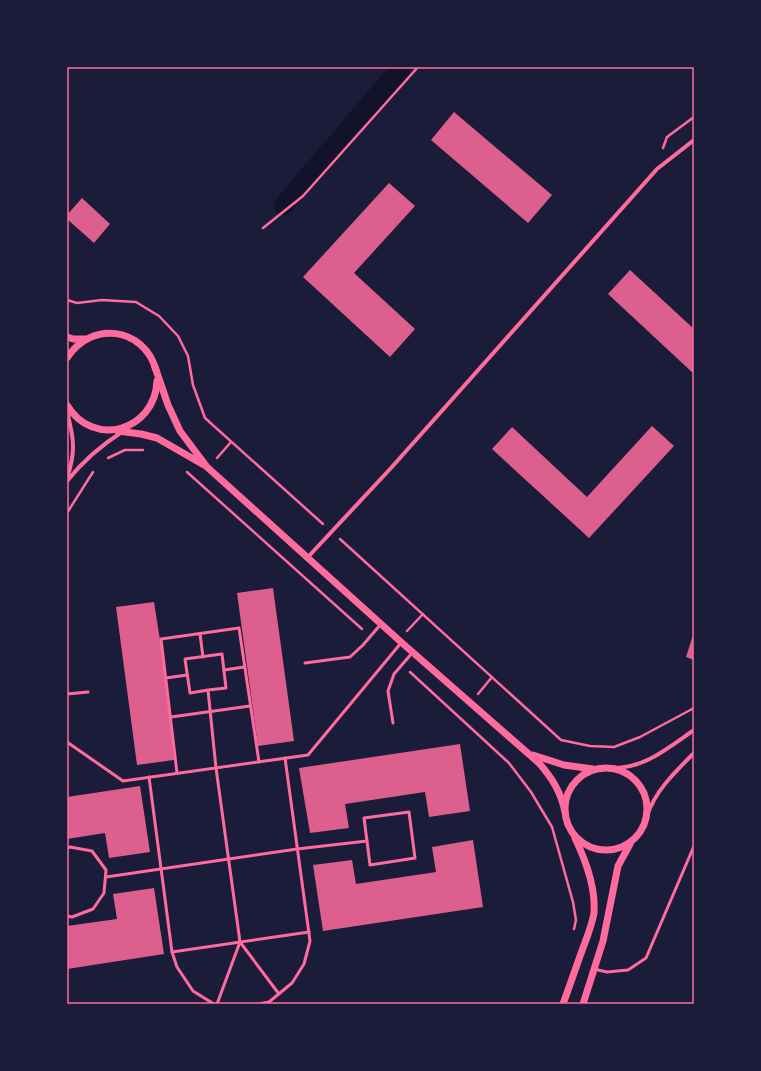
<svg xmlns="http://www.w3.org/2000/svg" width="761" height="1071" viewBox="0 0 761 1071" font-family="Commissioner,sans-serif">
<rect width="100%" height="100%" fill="#1b1b3a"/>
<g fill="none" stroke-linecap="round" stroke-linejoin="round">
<path stroke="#12122b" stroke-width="20" d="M284 205 402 67"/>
</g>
<g fill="#dd5f8e">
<path d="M454 112 552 195 528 223 431 140Z"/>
<path d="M389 183 415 206 354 273 415 329 390 357 303 277Z"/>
<path d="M82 198 110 224 94 243 67 219V215Z"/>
<path d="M630 270 694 329V374L608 294Z"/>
<path d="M652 426 674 446 589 538 492 449 512 427 587 497Z"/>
<path d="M273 588 294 741 258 746 237 593Z"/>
<path d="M154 602 166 678 174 760 137 765 116 607Z"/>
<path d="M694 632V660L686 657Z"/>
<path d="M460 744 470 811 429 817 425 792 345 804 349 828 310 833 299 768Z"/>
<path d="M140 786 150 852 109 858 105 833 67 839V797Z"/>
<path d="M473 840 483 907 323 931 313 865 352 860 356 884 436 872 432 847Z"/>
<path d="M154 888 164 954 67 969V926L117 919 113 894Z"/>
</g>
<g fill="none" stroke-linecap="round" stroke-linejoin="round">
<g stroke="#ff6b9d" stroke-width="2.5">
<path d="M663 148 667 137 694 117"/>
<path d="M263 228 303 196 418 67"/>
<path d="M67 300 77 303 102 300 136 302 159 316 178 336 188 356 193 385 205 418 323 524"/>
<path d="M108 458 125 450H143"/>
<path d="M217 458 231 442"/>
<path d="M187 472 362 629"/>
<path d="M67 513 93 472"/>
<path d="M340 539 561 740 590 746 614 747 640 737 694 708"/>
<path d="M407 631 423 614"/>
<path d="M410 672 509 763 531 792 552 827 573 902 576 920 574 929"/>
<path d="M478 694 492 677"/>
</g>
<g stroke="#ff6b9d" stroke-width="3">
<path d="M200 634 203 657"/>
<path d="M305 663 350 657 363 645 381 624"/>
<path d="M224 670 244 667"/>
<path d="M166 678 187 675"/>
<path d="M208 690 190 693 185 659 222 654 226 688 208 690 216 768 240 942 217 1004"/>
<path d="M67 694 88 692"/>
<path d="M171 717 250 706"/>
<path d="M393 723 388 691 394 674 413 652"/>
<path d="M67 742 123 781 308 755 401 643"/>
<path d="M177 773 161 639 239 628 259 762"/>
<path d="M149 777 172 952 177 967 193 991 214 1004"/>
<path d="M67 848 70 847 92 851 106 870 104 893 93 909 72 917 67 916"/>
<path d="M106 877 297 849 367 841 370 865 415 858 409 812 364 818 367 841"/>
<path d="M240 942 279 994"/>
<path d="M172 952 309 932"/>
<path d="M594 969 607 972 628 970 646 958 694 846"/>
<path d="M259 1004 269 1002 292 983 304 964 310 941 285 758"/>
</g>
<g stroke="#ff6b9d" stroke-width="4">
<path d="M67 412C74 438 76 452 67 478"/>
<path d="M67 481C83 461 100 446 122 432"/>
<path d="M308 557 391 468 657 169 694 140"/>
<path d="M611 768C644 769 668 748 694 730"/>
<path d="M647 816C655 791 675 772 694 753"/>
</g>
<g stroke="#ff6b9d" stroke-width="7">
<path d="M67 337 73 339H86"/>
<path d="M67 358C91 320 144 327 156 370"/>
<path d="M155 367 168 405 180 431 207 467 401 642 539 763C552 778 561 792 565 812"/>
<path d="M67 405C93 449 155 431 157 381"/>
<path d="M118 431 141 434 157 438 204 465"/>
<path d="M533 755 564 765 593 769"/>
<circle cx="606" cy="809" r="41"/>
<path d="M563 1004C570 985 576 967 583 948 587 937 592 925 594 913 596 887 586 861 575 838"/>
<path d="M583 1004 603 941 618 866 630 844"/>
</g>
</g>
<rect width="761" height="1071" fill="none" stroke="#1b1b3a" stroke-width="136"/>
<rect x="68" y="68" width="625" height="935" fill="none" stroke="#ff6b9d" stroke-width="1.5"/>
</svg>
